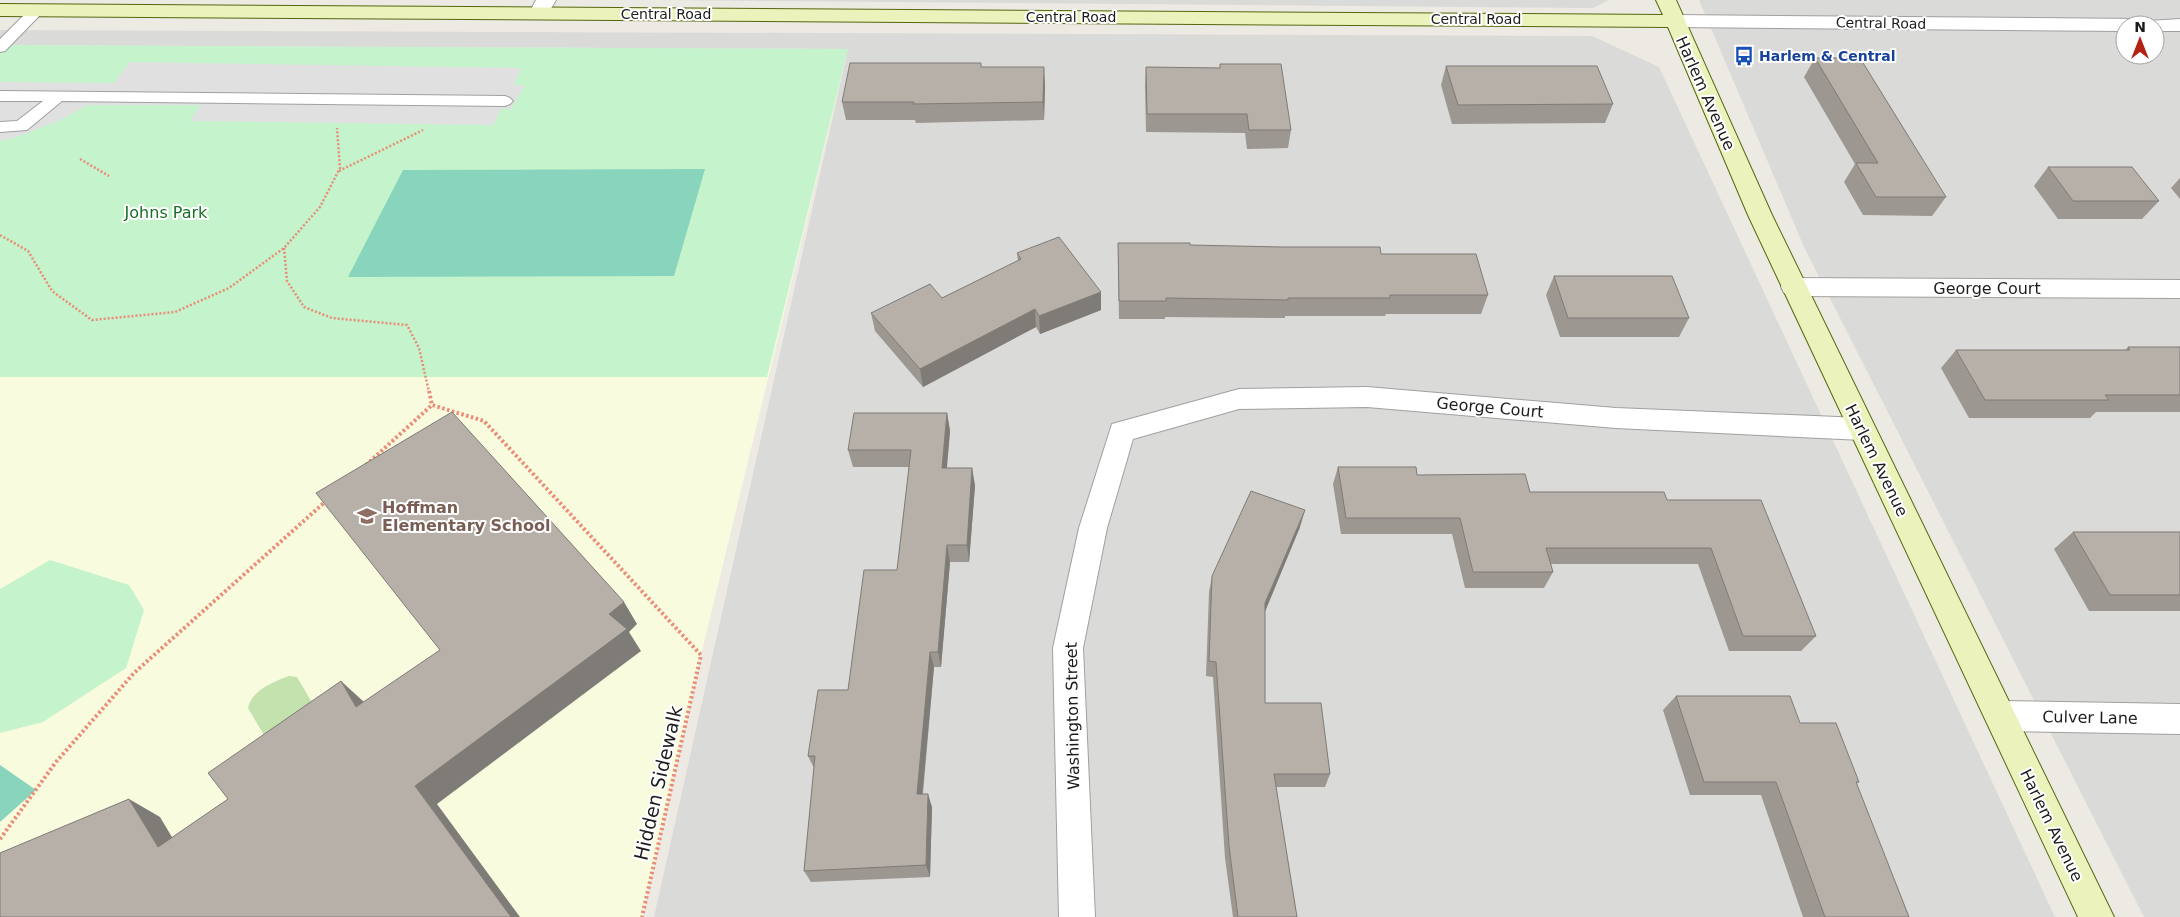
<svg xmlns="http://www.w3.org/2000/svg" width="2180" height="917" viewBox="0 0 2180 917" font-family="'DejaVu Sans',sans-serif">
<rect width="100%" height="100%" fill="#edeae3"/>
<g fill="#dadad9" fill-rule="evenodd">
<path d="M657 0H1609L1593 8Z"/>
<path d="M1699 0H2180V917H2144L1804 247ZM2125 25H2155V55H2125Z"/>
<path d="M0 30 1592 36 1659 67 2055 917H654L848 49 0 45Z"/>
</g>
<path fill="#f9fbde" d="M848 49 701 655 642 917H0V377H766Z"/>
<path fill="#c3e2ae" d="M289 676 297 677 327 728 280 762 248 708C252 690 273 682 289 676Z"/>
<g fill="#c4f3cc">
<path d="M0 45 848 49 767 377H0Z"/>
<path d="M50 560 129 585 144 610 126 668 43 722 0 733V589Z"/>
</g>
<g fill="#89d4bd">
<path d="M705 169 674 276 348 277 403 170Z"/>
<path d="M0 765 36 790 0 822Z"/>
</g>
<path fill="#e0e0e0" d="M130 62 521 68 514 85H525L511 109H501L493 125 190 121 201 105H88L58 121 14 138 0 141V82L114 83Z"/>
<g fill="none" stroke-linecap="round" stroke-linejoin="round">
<defs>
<g id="lane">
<path d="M37 6 42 7 44 10 42 13 5 51 0 52V39L32 7Z"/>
<path d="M0 91 505 96 510 98 513 101 510 104 505 106 62 101 27 130 0 132V122L17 121 43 101H0Z"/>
</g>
<g id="street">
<path d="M536 0H556L546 17 539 19 532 17 529 13Z"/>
<path d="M1674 15 2142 19 2148 21 2180 19V31H2155V25H2125V31L1674 27 1667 25 1664 21 1667 17Z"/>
<path d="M1793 278 2180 280V298L1793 296 1784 293 1781 287 1784 281Z"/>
<path d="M1367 387 1616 408 1862 418 1872 422 1875 429 1872 436 1862 440 1616 428 1367 407 1239 409 1133 439 1107 528 1083 648 1095 917H1059L1053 648 1079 528 1112 424 1239 389Z"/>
<path d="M2000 701 2180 704V734L2000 731 1989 726 1984 716 1989 706Z"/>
</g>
<path id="secondary" d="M1656 0H1676L1772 215 2114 917H2078L1748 215 1668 27 0 16V4L1663 15Z"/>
</defs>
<use href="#lane" stroke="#a0a0a0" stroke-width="2"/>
<use href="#street" stroke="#a0a0a0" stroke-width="2"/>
<use href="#secondary" stroke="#566710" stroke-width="2"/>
<g stroke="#ea8c77" stroke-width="2.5" stroke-dasharray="2 2" stroke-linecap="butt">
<path d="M80 159 109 176"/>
<path d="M339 171 423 130"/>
<path d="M0 235 28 251 52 291 92 320 175 312 229 288 284 248 320 207 340 168 337 128"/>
<path d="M284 248 287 281 304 307 332 318 407 325 419 348 429 392"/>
</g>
<g stroke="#ea8c77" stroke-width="4" stroke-dasharray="2.5 2.5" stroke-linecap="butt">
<path d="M429 391 432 405 484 421 701 655 642 917"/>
<path d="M366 465 432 405"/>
<path d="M0 839 56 762 134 673 326 501"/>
</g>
<use href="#lane" fill="#fff" fill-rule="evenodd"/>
<use href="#street" fill="#fff" fill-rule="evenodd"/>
<use href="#secondary" fill="#ebf2bc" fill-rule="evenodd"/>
</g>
<g fill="#9d9791">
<path d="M1815 58 1946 197 1932 216 1863 215 1844 182 1855 164 1804 77Z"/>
<path d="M1220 64 1291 130 1288 148 1247 149 1245 133 1146 132 1145 85 1146 67 1220 68Z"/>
<path d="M1446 66 1613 104 1605 123 1452 124 1441 85Z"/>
<path d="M982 67 1045 85 1044 120 916 123 915 120H846L842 102Z"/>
<path d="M2048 167 2159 201 2142 219H2058L2034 186Z"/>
<path d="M2180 178V199L2171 188Z"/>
<path d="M1118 243 1190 245 1381 254 1488 295 1481 314H1386L1385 316H1285V318L1165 317V319H1119L1118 261Z"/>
<path d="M1017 253 1101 292V310L1040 334 1036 327 923 387 875 331 871 313 942 298 1018 261Z"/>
<path d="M1554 276 1689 318 1679 337H1560L1546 295Z"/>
<path d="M2128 347H2180V412H2096L2090 418H1969L1941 368 1956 350H2125Z"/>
<path d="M947 413 950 431 947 468H972L975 486 969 562H950L941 667H934L923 794 932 807 930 877 811 882 804 871 814 768 808 756 848 690 897 570 909 467H853L848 450Z"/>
<path d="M1338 467 1417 475 1530 492 1667 500 1816 636 1801 651H1729L1698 564H1551L1553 572 1544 588H1465L1452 534H1341L1333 484Z"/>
<path d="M1300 527 1265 610V703L1330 774 1325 787H1276L1297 917H1233L1225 858 1213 677 1206 676 1209 592 1212 576Z"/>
<path d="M2073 532H2180V611H2089L2054 549Z"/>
<path d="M1676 696 1800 723 1859 782 1856 784 1909 917H1803L1761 795H1690L1663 710Z"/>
</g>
<g fill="#7f7b76">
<path d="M1044 67 1045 85 1044 120 1043 102Z"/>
<path d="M1101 292V310L1040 334 1039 316Z"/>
<path d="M1035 309 1036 327 923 387 920 369Z"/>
<path d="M947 413 950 431 945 486 942 468Z"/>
<path d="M972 468 975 486 969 562 967 545Z"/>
<path d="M1305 510 1300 527 1262 619 1265 603Z"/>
<path d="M947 545 950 562 941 667 938 652Z"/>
<path d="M624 602 637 624 629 632 641 651 437 804 520 917H511L415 786 609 614Z"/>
<path d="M930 652 934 667 921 807 917 794Z"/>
<path d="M341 681 364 702 356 707Z"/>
<path d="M928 794 932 807 930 877 926 865Z"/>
<path d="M129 799 160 817 188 864 158 847Z"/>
</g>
<g fill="#b6b0a9" stroke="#7f7b76">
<path d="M1815 58H1860L1946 197H1876L1856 163H1878Z"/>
<path d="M850 63H981V67H1044L1043 102 913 104 914 102H842Z"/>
<path d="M1220 64H1281L1291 130H1249L1247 114H1147L1146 67 1220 68Z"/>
<path d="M1446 66H1597L1613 104 1458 105Z"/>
<path d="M2048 167H2132L2159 201H2073Z"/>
<path d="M1059 237 1101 292 1039 316 1035 309 920 369 871 313 930 284 942 298 1021 259 1017 253Z"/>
<path d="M1118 243H1190V245L1282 247H1380L1381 254H1476L1488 295H1390V298H1288V300L1166 298V301H1119Z"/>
<path d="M1554 276H1672L1689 318H1568Z"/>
<path d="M2128 347H2180V395H2105L2109 400H1985L1956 350H2130Z"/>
<path d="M452 412 624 602 609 614 627 629 415 786 511 917H0V853L129 799 158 847 228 799 208 773 341 681 356 707 440 650 316 493Z"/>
<path d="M854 413H947L942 468H972L967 545H947L938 652H930L917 794H928L926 865 804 871 815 756H808L818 690H848L864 570H897L911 450H848Z"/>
<path d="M1338 467H1416L1417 475 1525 474 1530 492H1664L1667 500H1761L1816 636H1743L1711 548H1546L1553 572H1473L1460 518H1346Z"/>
<path d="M1251 491 1305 510 1265 603V703H1321L1330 774H1274L1297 917H1238L1229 846 1216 662 1209 661 1212 576Z"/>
<path d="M2073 532H2180V595H2110Z"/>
<path d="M1676 696H1790L1800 723H1836L1859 782H1856L1909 917H1825L1776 782H1704Z"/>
</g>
<defs>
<symbol id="bus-bare" viewBox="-9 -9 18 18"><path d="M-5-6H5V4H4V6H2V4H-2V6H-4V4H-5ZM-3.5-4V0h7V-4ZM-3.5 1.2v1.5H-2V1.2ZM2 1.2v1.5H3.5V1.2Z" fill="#1a4fb4" stroke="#fff" stroke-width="2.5" paint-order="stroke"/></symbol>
<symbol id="school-bare" viewBox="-9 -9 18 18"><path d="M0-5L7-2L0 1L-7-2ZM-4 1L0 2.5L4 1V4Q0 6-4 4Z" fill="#8d6e63" stroke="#fff" stroke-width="2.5" paint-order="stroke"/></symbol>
</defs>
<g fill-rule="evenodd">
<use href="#bus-bare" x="1730" y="42" width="28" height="28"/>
<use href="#school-bare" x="353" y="502" width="28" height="28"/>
</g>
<g text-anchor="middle" stroke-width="4" stroke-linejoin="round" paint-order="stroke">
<g font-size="14" fill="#1c1c1c" stroke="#fff">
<text x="666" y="19">Central Road</text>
<text x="1071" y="22">Central Road</text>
<text x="1476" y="24">Central Road</text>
<text transform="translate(1881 23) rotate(1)" y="5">Central Road</text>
</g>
<g font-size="14" font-weight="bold" fill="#164399" stroke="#fff" text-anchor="start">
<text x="1759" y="61">Harlem &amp; Central</text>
</g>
<g font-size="16" fill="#1c1c1c" stroke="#fff">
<text transform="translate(1706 93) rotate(66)" y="6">Harlem Avenue</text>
<text x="1987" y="294">George Court</text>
<text transform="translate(1490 407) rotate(5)" y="6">George Court</text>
<text transform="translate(1877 460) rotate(64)" y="6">Harlem Avenue</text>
<text transform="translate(1072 716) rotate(-91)" y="6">Washington Street</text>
<text transform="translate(2090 717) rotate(1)" y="6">Culver Lane</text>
<text transform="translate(2052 825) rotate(64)" y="6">Harlem Avenue</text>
</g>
<g font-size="16" fill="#176e25" stroke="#fff">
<text x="166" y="218">Johns Park</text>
</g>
<g font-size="16" font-weight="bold" fill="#785e54" stroke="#fff" text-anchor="start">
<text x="382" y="513">Hoffman<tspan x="382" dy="18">Elementary School</tspan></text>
</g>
<g font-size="19" fill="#1c1c1c" stroke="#fff">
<text transform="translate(658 783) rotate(-77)" y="7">Hidden Sidewalk</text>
</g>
</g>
<g transform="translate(2140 40)"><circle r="24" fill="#ffffff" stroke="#a4a4a4"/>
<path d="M0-4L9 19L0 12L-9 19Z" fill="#b42215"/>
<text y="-8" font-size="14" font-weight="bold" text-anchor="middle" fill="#1c1c1c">N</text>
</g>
</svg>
